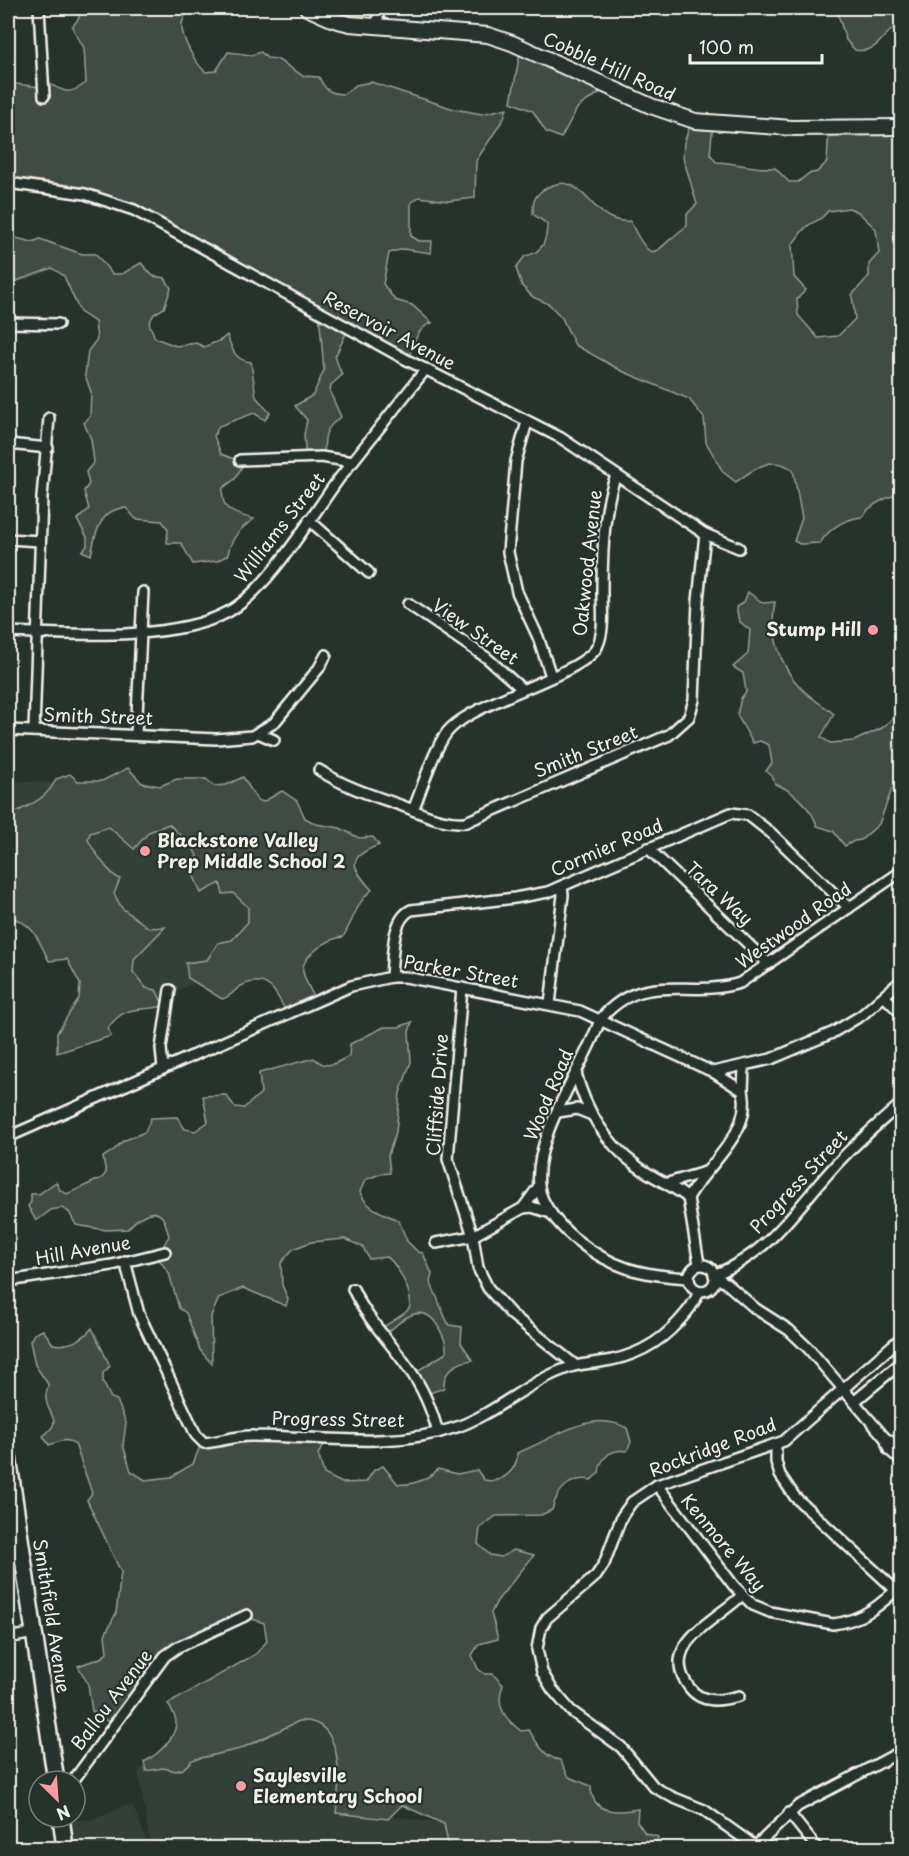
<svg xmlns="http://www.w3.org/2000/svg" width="909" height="1856" viewBox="0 0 909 1856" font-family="'Playpen Sans',sans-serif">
<rect width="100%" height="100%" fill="#26332d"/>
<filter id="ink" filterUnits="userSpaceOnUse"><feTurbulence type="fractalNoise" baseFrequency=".0167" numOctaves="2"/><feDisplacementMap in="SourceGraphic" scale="12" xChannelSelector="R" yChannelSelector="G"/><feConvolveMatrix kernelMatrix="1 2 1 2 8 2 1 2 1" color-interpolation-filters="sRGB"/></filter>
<g filter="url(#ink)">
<g fill="#333f39">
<path d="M8 781 250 790 311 927 144 1007 16 912Z"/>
<path d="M332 1708 344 1810 449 1824 461 1848H151L138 1771 187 1738Z"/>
<path d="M124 1806H133L150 1848H66L63 1821 92 1819Z"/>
</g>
<g fill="#414b45" stroke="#9a9e96" stroke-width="1.5" fill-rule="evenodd">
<path d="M78 8H191C187 13 182 18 182 25 181 38 196 65 206 72L216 71 228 52 251 55 261 52 267 58 277 59 303 76 319 77C325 90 330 94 344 94L356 85 371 82 454 109 482 114 507 108 504 118 476 161 475 198 448 201 419 197 411 203V236L419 241H432L431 253 403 249 389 253 383 284 395 300 412 305 432 323C417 327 413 346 408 359L348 329 335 357 342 375 331 385 330 392 341 417C322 430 325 437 324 459L306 458 304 435 307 420 295 406 313 395 324 370 319 313 104 200 9 184 12 162 8 138V83L40 87 46 82C65 92 68 96 86 83L84 48 72 27 79 18Z"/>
<path d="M836 8H901V26C882 29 881 55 855 50L846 40Z"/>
<path d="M521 47 604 90 578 107 561 138 546 132 533 111 511 102Z"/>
<path d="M693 117 713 122 710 154 716 162C738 163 754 169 775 168L789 182H798L808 174 817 172 827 162 829 128 901 125V493C888 497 870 504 862 517 844 519 830 528 820 543L800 544 794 541 802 518 793 470C771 454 754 469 736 482L723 472 706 442 704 418 689 399 622 371 575 345 562 318 549 304 533 297 522 286 516 268 525 256C543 253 547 240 547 224L533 214C533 203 533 197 543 190 585 163 588 226 630 221 655 272 653 249 687 226V214L697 204 683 157 684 143ZM849 208 858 212 876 229 879 253 869 264V276L852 295 855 319 838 336 818 338 798 315 797 299 806 290 794 277 792 245C797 239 802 229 809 225 818 219 819 222 828 211Z"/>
<path d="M8 236 32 242 40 239 82 254H96L112 274H122L141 263 153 276 165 278 171 288 164 308 154 314 149 323 155 338 176 346 196 343 204 347 221 340 227 335C232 349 234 360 251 362L256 397 270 413 265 420 254 413 219 426 214 436 221 454 244 463 235 479 223 488C219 511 237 515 254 519 242 527 230 539 228 555L217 561 193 564 181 543H167L168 529 162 521 136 519 126 508C100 508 95 534 91 555L82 551 87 546V537L77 520 89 509 84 491 89 484 86 472 94 462 91 439 84 423 90 416 91 392 85 375 88 351 97 339 95 322 80 312 64 276 52 268 14 282 8 273Z"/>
<path d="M748 592 763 603 775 602C769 631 780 667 801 688 810 698 823 705 834 714L821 737 830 743 854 741 882 728 901 710V783L892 789 879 824 861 840 854 841 845 846 833 831 817 826C813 809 791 789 775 784L772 776 766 771 772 763 769 745 760 741 753 743 737 715 741 698 746 692 743 673 733 667 748 654 750 630 739 621 736 607 744 602Z"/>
<path d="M128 768 142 783 160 786 177 779H206L214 786 226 785 243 777 257 800 263 802 282 791 297 801 305 818 316 824 340 828 359 838 373 837 379 845C347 857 350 866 372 890 357 901 353 921 343 937 330 938 300 956 303 972 305 981 311 991 315 999L286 1012C276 991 267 973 241 986 233 991 231 997 222 999L188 978 186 963 207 960 218 943 232 940 248 922V907L233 893 223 894 220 883 201 893 190 867 197 856 190 841 182 837 169 824 149 832 134 849 109 827 90 833 88 840C94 851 109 874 120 879L114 894 122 908 149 928 165 927 134 959 133 972 146 988 156 990 164 1006C140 1012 126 1003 108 1028L111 1036 57 1053V1033L79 998 80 984 67 959 49 961C37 937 34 924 8 916V816C27 806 47 800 56 779L70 774 78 781H102Z"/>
<path d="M412 1022 409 1032 411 1062 400 1093 396 1132 388 1155 390 1173 380 1174 365 1180 360 1192C367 1210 383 1212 399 1221L407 1241 418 1252 423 1253 432 1274 430 1282C438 1297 441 1310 449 1325L462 1327 461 1343 473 1360C457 1362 442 1371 444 1388L424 1395 414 1373 446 1353C447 1343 444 1338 440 1330 424 1298 402 1319 384 1336L379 1330C388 1323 399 1318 407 1311 418 1301 397 1263 387 1257L369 1259 363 1247 345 1239 311 1242 293 1249 281 1263 282 1285 288 1299 286 1306 243 1288 219 1298 211 1316 212 1364 200 1350 186 1313 179 1308 169 1273 157 1257 169 1236C167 1231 166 1221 162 1217 152 1205 134 1221 128 1229L106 1230 76 1225 69 1212 62 1208 51 1210 36 1221 28 1206 31 1202V1194H39L56 1182 60 1190 67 1194 102 1178 106 1173 103 1157 114 1150 123 1141 145 1132 151 1118 177 1117 185 1129 195 1131 208 1122 203 1096 226 1095 235 1107 244 1108 261 1093 259 1073 314 1058C326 1070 335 1064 349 1056L350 1044 384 1027H399Z"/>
<path d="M92 1328 110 1366 103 1373V1382L111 1398 117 1400 126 1423 123 1445 131 1471 145 1480 171 1477 193 1464 202 1441 329 1437 318 1454 324 1474 342 1483 366 1482 374 1470 383 1466 398 1484C411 1486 429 1479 438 1469L457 1474 477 1470 484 1480C502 1484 518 1470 517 1453 554 1439 589 1408 627 1428L631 1442 627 1451C611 1448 600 1458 599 1473L591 1480C570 1476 557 1490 552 1510L541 1515 496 1516 480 1528 478 1544 490 1555 501 1557 514 1550 534 1555 497 1601 491 1613 498 1639 479 1644 472 1655 478 1669 485 1674H493L503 1685C495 1706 504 1718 521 1731L529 1730C536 1742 545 1758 560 1760L569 1777 591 1786C591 1814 617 1813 638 1809L637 1821 645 1833 658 1837 656 1848H449L444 1824 402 1805 388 1819 336 1813C340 1783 345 1717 299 1721L240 1749 192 1760 183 1769 176 1771 163 1768 146 1771 144 1762C157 1755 176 1739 176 1722 176 1716 171 1709 168 1704L256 1654 267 1641 264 1623 244 1616 159 1658 110 1723 92 1711 88 1684 78 1666 103 1657 107 1652 105 1635 116 1613 121 1572 87 1500 92 1493 75 1444C66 1437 59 1442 49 1445L43 1436C65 1420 47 1416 46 1398 45 1395 48 1389 48 1384L35 1365 30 1341 34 1334 43 1330 53 1344C67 1347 83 1340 92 1328Z"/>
</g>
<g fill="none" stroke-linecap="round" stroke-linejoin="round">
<defs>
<g id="street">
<path d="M39 8 44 96"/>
<path d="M377 27 379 8"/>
<path d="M8 183 85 194 134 210 405 359 561 438 705 534 739 548"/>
<path d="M8 323 58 324"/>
<path d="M527 422 516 461 508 552 517 592 538 637 551 676"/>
<path d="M8 444 48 448"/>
<path d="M240 460 321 457 353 462"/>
<path d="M309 520 369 573"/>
<path d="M8 539 40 541"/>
<path d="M408 604 487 658 522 689"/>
<path d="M8 632C69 634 173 642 228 612 267 591 311 517 338 480 367 443 397 406 426 369"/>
<path d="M8 730 216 739 252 736 274 723 319 668 326 655"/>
<path d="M34 731 42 497 49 418"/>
<path d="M258 733 274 740"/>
<path d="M136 735 143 592"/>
<path d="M319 770C345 787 371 795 400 805 422 813 441 824 466 822L669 735 689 717 694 700 698 601 705 534"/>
<path d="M413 810C422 789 436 741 451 728 481 699 583 674 597 647 605 631 602 610 602 593 602 560 603 505 616 476"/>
<path d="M648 848 769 964"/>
<path d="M391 977C393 956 391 920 411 910L515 898 548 892 731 813 748 815 771 833 849 908"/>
<path d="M462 988 448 1159 473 1236 478 1268 488 1288 511 1314 575 1365"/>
<path d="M885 997 902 1014"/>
<path d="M550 1004 563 895 562 886"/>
<path d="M163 1069 161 1048 170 990"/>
<path d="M576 1073C585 1109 606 1144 637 1166 653 1178 672 1185 688 1198"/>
<path d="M743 1091 744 1067"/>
<path d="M558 1112 577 1109 592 1115"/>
<path d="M8 1137 351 986 391 977H405L580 1011 713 1072 771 1059 832 1033 862 1015 902 980"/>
<path d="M668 1183 705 1172"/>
<path d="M688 1198C706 1165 753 1133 743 1091L713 1072"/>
<path d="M688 1198 699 1264"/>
<path d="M523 1208 539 1186"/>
<path d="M436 1243 473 1236 523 1208 532 1207 551 1213"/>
<path d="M125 1261 139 1314 196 1435 204 1443C221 1442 236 1435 253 1436 321 1436 391 1450 457 1427 496 1413 526 1383 565 1369 576 1364 588 1364 600 1362 631 1358 658 1345 679 1321 687 1312 695 1303 699 1291"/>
<circle cx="702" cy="1278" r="13"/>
<path d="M714 1275C770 1253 794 1211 832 1169 853 1145 878 1124 902 1103"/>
<path d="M715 1277 726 1283 756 1309 789 1330 809 1349 885 1438 889 1450 902 1461"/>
<path d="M688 1278C642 1275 612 1269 574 1238 560 1226 541 1205 539 1186 533 1135 584 1067 600 1020 641 969 688 999 740 983L902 871"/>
<path d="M8 1281 112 1265 165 1252"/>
<path d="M353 1289C367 1320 390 1341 409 1369 423 1388 432 1410 438 1433"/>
<path d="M855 1401 902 1362"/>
<path d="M885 1438 902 1448"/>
<path d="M776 1445V1462L780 1475 795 1497 902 1596"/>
<path d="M657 1485 734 1586 753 1605 770 1612 833 1624C862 1621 882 1604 902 1584"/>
<path d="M8 1638 34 1633"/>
<path d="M739 1696C721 1701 701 1704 689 1687 657 1644 718 1620 742 1595"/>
<path d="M73 1781 165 1656 178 1647 247 1615"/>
<path d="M789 1813 817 1848"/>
<path d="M756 1847 704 1810 672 1797 654 1787 621 1747 571 1711 552 1689 542 1672 537 1649 541 1628 547 1618 596 1576 604 1564 622 1516 632 1502 657 1485 784 1441 902 1337"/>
<path d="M754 1848 798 1806 902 1751"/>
</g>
<path id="secondary" d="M307 8 334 20 350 24 488 35 512 43 651 106 695 121 792 128 902 127"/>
<g id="primary">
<path d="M8 1457 56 1781"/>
<path d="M61 1817 65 1848"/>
</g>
</defs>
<use href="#street" stroke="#f4f1e8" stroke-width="14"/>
<use href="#secondary" stroke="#f4f1e8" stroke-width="18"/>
<use href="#primary" stroke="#f4f1e8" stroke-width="20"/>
<use href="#street" stroke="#26332d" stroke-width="9"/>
<use href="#secondary" stroke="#26332d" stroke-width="14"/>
<use href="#primary" stroke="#26332d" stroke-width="15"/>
</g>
</g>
<g fill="#ff9aa2" stroke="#26332d" stroke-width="2">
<circle cx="873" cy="630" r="6"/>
<circle cx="145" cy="851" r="6"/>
<circle cx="241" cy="1786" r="6"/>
</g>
<g text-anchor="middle" stroke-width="4.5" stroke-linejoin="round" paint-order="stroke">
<g font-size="18" fill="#f4f1e8" stroke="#26332d">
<text transform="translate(609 67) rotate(24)" y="6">Cobble Hill Road</text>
<text transform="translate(389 331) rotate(28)" y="6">Reservoir Avenue</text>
<text transform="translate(280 528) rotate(-52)" y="6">Williams Street</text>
<text transform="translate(588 563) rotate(-84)" y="6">Oakwood Avenue</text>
<text transform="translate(475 632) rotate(35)" y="6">View Street</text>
<text transform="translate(98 717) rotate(2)" y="6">Smith Street</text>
<text transform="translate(586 752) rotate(-22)" y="6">Smith Street</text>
<text transform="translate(607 848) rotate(-23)" y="6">Cormier Road</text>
<text transform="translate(719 894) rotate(43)" y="6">Tara Way</text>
<text transform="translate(794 926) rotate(-35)" y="6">Westwood Road</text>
<text transform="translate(461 972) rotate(10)" y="6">Parker Street</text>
<text transform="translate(438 1095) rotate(-86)" y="6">Cliffside Drive</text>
<text transform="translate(549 1095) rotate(-67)" y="6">Wood Road</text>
<text transform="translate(799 1182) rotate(-47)" y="6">Progress Street</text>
<text transform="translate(83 1251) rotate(-10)" y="6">Hill Avenue</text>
<text transform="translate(338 1420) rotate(1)" y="6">Progress Street</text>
<text transform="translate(713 1448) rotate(-21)" y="6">Rockridge Road</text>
<text transform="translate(723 1543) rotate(50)" y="6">Kenmore Way</text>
<text transform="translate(51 1616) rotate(81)" y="6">Smithfield Avenue</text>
<text transform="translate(112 1700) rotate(-53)" y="6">Ballou Avenue</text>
</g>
<g font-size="18" font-weight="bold" fill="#f4f1e8" stroke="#26332d" text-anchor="start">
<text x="861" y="636" text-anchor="end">Stump Hill</text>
<text x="157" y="847">Blackstone Valley<tspan x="157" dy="21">Prep Middle School 2</tspan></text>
<text x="253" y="1782">Saylesville<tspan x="253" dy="21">Elementary School</tspan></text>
</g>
</g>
<rect width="909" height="1856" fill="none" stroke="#26332d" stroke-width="30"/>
<rect x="15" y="15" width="879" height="1826" fill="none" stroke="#f4f1e8" stroke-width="2" filter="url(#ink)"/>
<g transform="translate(57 1799) rotate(155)"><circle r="28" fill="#26332d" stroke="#787f78" stroke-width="1.5"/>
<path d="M0-4.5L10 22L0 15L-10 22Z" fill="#ff9aa2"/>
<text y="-9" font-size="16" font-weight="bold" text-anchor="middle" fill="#f4f1e8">N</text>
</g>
<path d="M690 54v9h132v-9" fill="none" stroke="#f4f1e8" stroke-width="3"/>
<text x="699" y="54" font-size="18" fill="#f4f1e8" stroke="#26332d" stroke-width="4.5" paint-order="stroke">100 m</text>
</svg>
